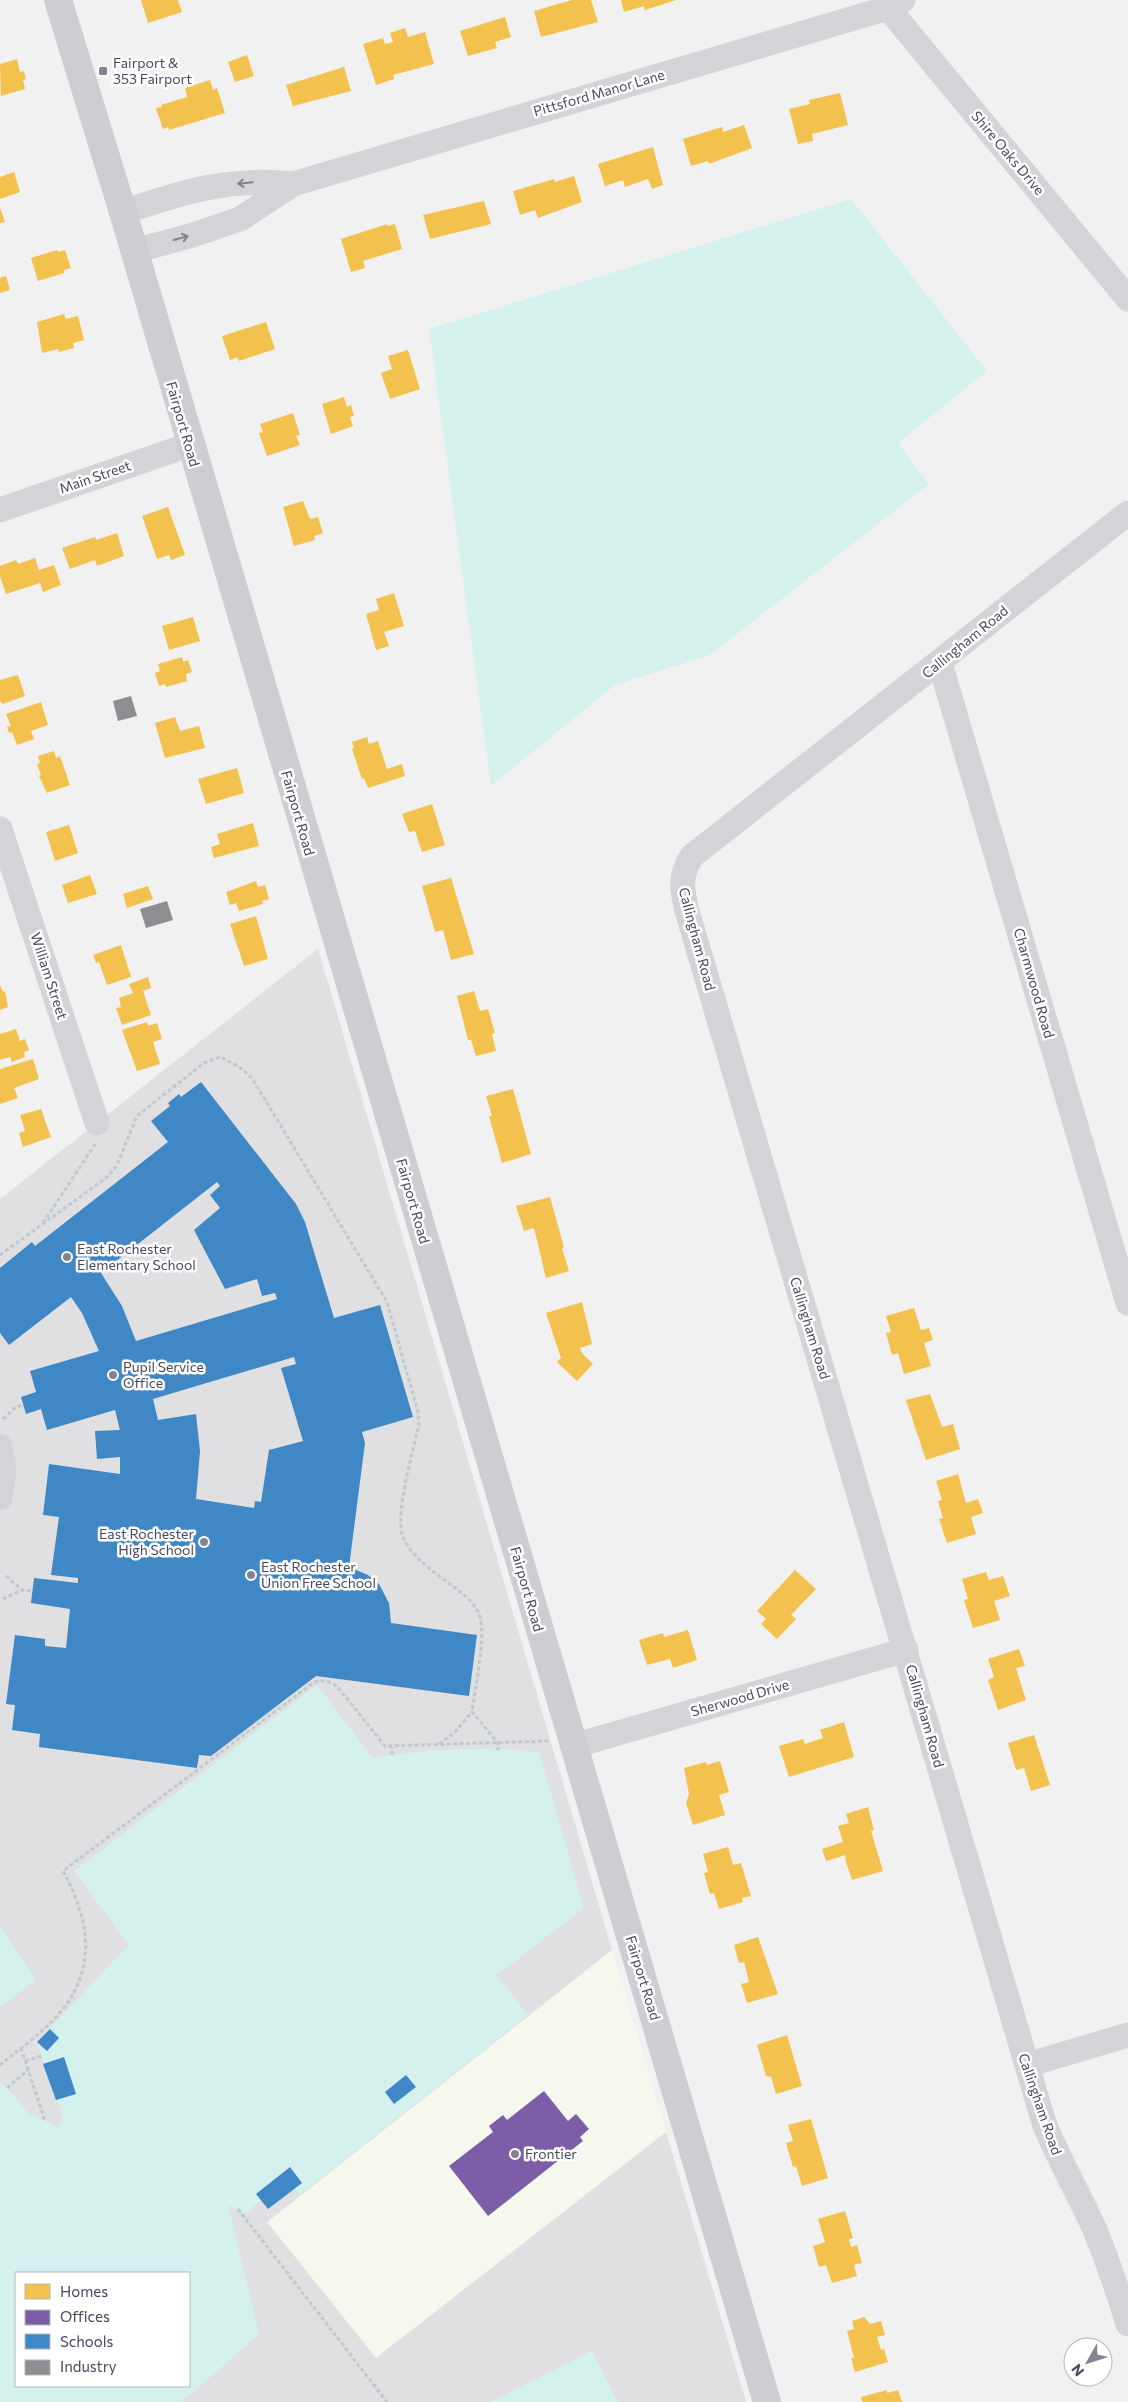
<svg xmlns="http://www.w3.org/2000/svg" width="1128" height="2402" viewBox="0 0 1128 2402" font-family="Commissioner,sans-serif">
<rect width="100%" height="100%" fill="#f2f1f1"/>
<path fill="#f6f8ed" d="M612 1950 666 2132 376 2358 267 2222Z"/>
<path fill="#e0dfe1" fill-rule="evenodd" d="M318 949 612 1950 267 2222 376 2358 666 2132 746 2402H0V1199ZM16 2273H189V2386H16Z"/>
<g fill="#d5f1ed" fill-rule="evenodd">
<path d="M851 199 987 371 898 443 929 484 710 655 615 685 491 786 429 329Z"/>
<path d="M317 1685 373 1758C424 1749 488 1746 539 1752L584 1908 497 1975 528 2015 300 2195 294 2188 268 2209 261 2200 245 2214 228 2205 259 2334 182 2402H0V2084L2 2082 29 2114 58 2127 63 2117 37 2042 129 1945 74 1871ZM16 2273H189V2386H16Z"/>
<path d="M0 1926 36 1980 0 2007Z"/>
<path d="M592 2351 618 2402H491Z"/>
</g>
<g fill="#f2c14e">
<path d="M141 0H178L182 12 148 23Z"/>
<path d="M572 0H591L598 22 541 37 534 11Z"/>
<path d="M621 0H676L645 10 644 6 624 12Z"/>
<path d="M505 17 511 37 495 42 497 48 468 56 460 31Z"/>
<path d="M405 28 408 37 425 32 434 64 393 75 394 79 376 85 363 44 383 38 385 44 393 42 390 33Z"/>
<path d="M247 55 254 76 235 82 228 62Z"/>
<path d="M17 59 20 72 24 71 26 79 23 80 25 89 1 96 0 64Z"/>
<path d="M344 67 351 91 293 106 286 85Z"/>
<path d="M210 80 213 90 217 88 225 113 169 130 168 127 163 129 156 108 162 107 161 105 187 97 185 88Z"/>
<path d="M840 93 848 125 812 134 813 141 798 144 789 109 810 104 809 100Z"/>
<path d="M744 125 752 148 709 164 708 161 691 166 683 139 722 127 723 132Z"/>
<path d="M653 147 663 185 652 189 648 179 625 187 623 180 605 186 598 164Z"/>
<path d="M14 172 20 192 0 199V177Z"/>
<path d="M574 176 582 202 538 218 535 210 520 215 513 191 554 179 555 182Z"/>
<path d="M484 201 491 224 430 239 423 215Z"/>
<path d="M0 208 5 222 0 223Z"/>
<path d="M387 224V226L395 224 402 249 363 261 365 268 351 272 341 239Z"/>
<path d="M57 250 58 252 65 250 71 268 64 270V273L38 281 31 258Z"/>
<path d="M6 276 10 290 0 293V278Z"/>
<path d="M64 314 66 319 78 316 84 340 73 343 74 348 59 352 58 349 42 353 37 322Z"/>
<path d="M266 322 275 349 239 361 237 357 230 360 222 336Z"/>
<path d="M408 350 420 389 390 399 381 373 392 369 388 356Z"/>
<path d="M344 397 347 407 351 405 354 416 350 417 353 426 331 434 322 404Z"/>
<path d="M293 413 300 435 296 436 300 445 267 456 259 433 263 432 260 424Z"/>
<path d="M303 501 310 519 318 517 323 533 314 536 315 540 294 546 283 507Z"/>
<path d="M168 507 185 555 171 560 169 555 157 559 142 516Z"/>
<path d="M117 533 124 556 97 566 95 560 70 569 62 548 95 537 96 540Z"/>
<path d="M35 558 39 570 54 565 61 585 43 592 40 583 6 594 0 576V566L16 560 18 564Z"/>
<path d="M394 593 404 626 384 632 389 646 376 650 366 614 379 610 376 599Z"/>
<path d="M193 617 200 641 169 650 162 626Z"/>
<path d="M182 657 183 662 188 660 192 672 186 674 187 681 166 687 165 684 159 686 155 673 160 671 158 664Z"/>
<path d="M18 675 25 696 3 704 0 701V680Z"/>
<path d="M41 702 48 725 31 731 34 739 17 745 12 732 9 733 7 727 11 726 6 714Z"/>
<path d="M175 717 180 731 199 726 205 748 165 758 155 723Z"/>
<path d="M367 737 369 744 378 741 387 769 402 764 405 776 368 788 364 778 362 779 352 749 354 748 352 742Z"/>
<path d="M54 751 56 758 60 756 70 785 47 793 39 776 41 775 37 764 40 763 38 756Z"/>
<path d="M237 768 244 793 206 804 198 779Z"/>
<path d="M432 804 445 845 422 852 415 831 409 832 402 814Z"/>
<path d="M253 823 259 846 214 858 211 847 220 844 217 834Z"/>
<path d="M69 825 78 853 55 861 46 832Z"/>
<path d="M90 875 97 894 68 903 62 885Z"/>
<path d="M451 878 474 954 451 960 443 930 435 932 422 886Z"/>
<path d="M256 881 258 887 265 885 269 899 262 901 263 904 239 911 236 903 230 905 226 892Z"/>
<path d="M148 886 153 899 127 908 123 894Z"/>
<path d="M256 916 268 959 244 966 230 924Z"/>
<path d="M121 945 131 977 107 985 99 962 96 963 93 955Z"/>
<path d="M148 977 151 988 143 991 151 1015 122 1025 116 1008 121 1007 119 998 133 993 129 984Z"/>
<path d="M0 985 3 992 5 991 8 1007 0 1010Z"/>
<path d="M474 991 480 1011 488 1009 495 1033 492 1034 496 1051 476 1056 471 1040H468L457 996Z"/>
<path d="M147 1022 148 1026 157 1023 162 1039 153 1042 160 1064 137 1071 122 1030Z"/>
<path d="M16 1029 20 1041 25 1039 29 1050 24 1052 25 1057 12 1062 10 1057 0 1060V1034Z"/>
<path d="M33 1059 39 1079 14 1088 18 1098 0 1104V1069Z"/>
<path d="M513 1089 531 1154 502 1163 489 1116H492L486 1096Z"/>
<path d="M41 1109 51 1137 23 1147 19 1133 25 1131 20 1115Z"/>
<path d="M550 1197 564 1247 562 1248 569 1271 546 1278 534 1228 524 1231 516 1206Z"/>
<path d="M582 1302 592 1344 580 1348 582 1353 593 1364 577 1381 557 1362 561 1358 546 1313Z"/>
<path d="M914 1308 921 1330 929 1328 933 1340 924 1343 931 1366 904 1374 898 1353 892 1355 886 1333 891 1332 886 1316Z"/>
<path d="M930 1394 942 1427 953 1424 960 1449 926 1460 906 1400Z"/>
<path d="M958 1474 966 1503 978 1499 983 1513 971 1517 976 1534 947 1543 939 1519 943 1518 938 1501 942 1500 936 1481Z"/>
<path d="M795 1570 816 1589 791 1615 796 1619 777 1639 761 1624 766 1619 757 1611Z"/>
<path d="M986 1572 989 1580 1003 1576 1010 1596 994 1601 1000 1620 973 1628 964 1600 968 1599 962 1579Z"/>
<path d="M688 1630 697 1660 673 1668 670 1659 647 1665 639 1640 663 1633 664 1637Z"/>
<path d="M1019 1649 1025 1666 1016 1668 1026 1700 998 1710 988 1680 994 1677 988 1659Z"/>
<path d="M844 1722 854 1757 789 1777 779 1746 803 1739 805 1744 823 1738 820 1730Z"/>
<path d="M1034 1735 1050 1785 1031 1791 1024 1768 1016 1770 1008 1743Z"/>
<path d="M720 1761 729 1792 719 1795 725 1815 693 1825 686 1803 689 1794 684 1768 706 1762 707 1765Z"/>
<path d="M868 1807 874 1830 871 1831 883 1871 852 1880 845 1859 846 1855 826 1861 822 1849 843 1842 838 1826 849 1823 846 1814Z"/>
<path d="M728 1847 733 1865 741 1863 751 1896 742 1898 743 1902 719 1909 714 1893 710 1894 704 1873 708 1872 703 1854Z"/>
<path d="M758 1937 778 1994 747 2003 741 1984 749 1982 744 1962 739 1963 734 1945Z"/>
<path d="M787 2035 802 2086 776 2094 771 2077 766 2076 757 2045Z"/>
<path d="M811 2119 828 2178 802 2186 796 2166 793 2167 786 2143 793 2141 788 2125Z"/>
<path d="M845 2211 853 2238 849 2239 851 2247 857 2245 862 2263 854 2265 857 2276 832 2283 826 2265 819 2267 813 2246 825 2242 818 2219Z"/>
<path d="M864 2317 870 2324 881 2321 885 2335 877 2337 881 2350 884 2349 888 2362 855 2372 851 2358H854L847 2331 854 2329 852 2321Z"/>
<path d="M887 2390V2393L898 2390 902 2402H862L861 2397Z"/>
</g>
<path fill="#7b5ea7" d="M544 2091 568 2121 576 2114 589 2129 580 2137 583 2141 488 2216 449 2166 493 2132 489 2126 503 2115 507 2120Z"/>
<g fill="#3f88c5" fill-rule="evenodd">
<path d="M201 1082 296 1204 305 1222 334 1318 380 1305 413 1417 362 1432 365 1443 349 1567 368 1575 379 1584 389 1603 391 1623 477 1635 469 1696 316 1676 211 1756 199 1755 197 1768 39 1747 40 1734 12 1730 15 1705 6 1704 15 1635 45 1639V1646L66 1648 70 1609 31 1603 34 1578 78 1583V1578L51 1575 59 1517 43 1515 49 1464 120 1474V1457L97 1459 95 1431 120 1430 115 1410 47 1430 41 1409 26 1414 21 1397 36 1392 30 1371 99 1351 82 1313 71 1297 9 1345 0 1333V1268L32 1242 35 1246 168 1142 151 1121 170 1106 168 1103 179 1094 181 1097ZM217 1182 220 1186 210 1195 220 1208 194 1230 225 1289 257 1279 262 1296 275 1293 277 1299 136 1341 122 1306 101 1273ZM294 1357 296 1364 281 1368 303 1441 269 1450 261 1502 255 1501 254 1508 196 1499 200 1451 196 1414 158 1420 153 1399Z"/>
<path d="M50 2029 59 2038 47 2051 37 2042Z"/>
<path d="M64 2057 76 2094 56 2100 43 2064Z"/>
<path d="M406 2075 416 2087 394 2104 385 2092Z"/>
<path d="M290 2167 302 2183 268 2209 256 2194Z"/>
</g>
<g fill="#8d8d92">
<path d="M131 696 137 716 118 721 113 701Z"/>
<path d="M167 901 173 920 146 928 140 909Z"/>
</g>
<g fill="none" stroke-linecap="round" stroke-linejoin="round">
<g stroke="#bfcacc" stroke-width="3" stroke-dasharray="4 2.5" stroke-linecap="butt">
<path d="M43 1223 96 1143"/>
<path d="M0 1255 106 1178 116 1167 137 1116 204 1063 220 1057 238 1066 252 1078 387 1302 418 1412 419 1425C413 1451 396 1510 402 1534 412 1569 473 1589 480 1617 486 1640 475 1687 472 1712L498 1743V1750"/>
<path d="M3 1419 16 1407 23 1405"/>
<path d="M6 1576 22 1590"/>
<path d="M3 1599 22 1590 33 1591"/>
<path d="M439 1744 455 1732 472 1712"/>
<path d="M392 1755V1747"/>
<path d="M21 2048 45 2121"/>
<path d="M25 2061 41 2056"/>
<path d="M0 2065C21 2048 46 2030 63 2009 98 1964 88 1917 63 1871L313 1683C322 1679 329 1681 337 1686L385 1746 548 1741"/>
<path d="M7 2088 28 2070"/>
<path d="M238 2209 387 2402"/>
</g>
<g stroke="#d4d4d8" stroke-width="25">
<path d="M888 8 1128 299"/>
<path d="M123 212C183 192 228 177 293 184"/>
<path d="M134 251 193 235 240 219 293 184 888 8 903 0"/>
<path d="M0 510 189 445"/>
<path d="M1128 513 692 856C679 875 682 890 687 911L1044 2123C1059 2160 1079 2194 1095 2230 1108 2261 1118 2292 1128 2324"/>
<path d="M940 663 1128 1303"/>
<path d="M0 829 97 1123"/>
<path d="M0 1446 4 1469 0 1498"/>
<path d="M573 1746 906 1650"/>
<path d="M1027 2065 1128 2035"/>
</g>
<path stroke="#cdcdd4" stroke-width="28" d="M58 0 123 212 767 2402"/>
</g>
<defs><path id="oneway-shaft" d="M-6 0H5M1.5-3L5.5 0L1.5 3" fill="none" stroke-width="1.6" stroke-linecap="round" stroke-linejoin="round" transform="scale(1.25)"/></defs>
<g stroke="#7f818f">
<use href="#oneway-shaft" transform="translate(245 183) rotate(174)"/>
<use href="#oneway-shaft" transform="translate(181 238) rotate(-15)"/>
</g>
<g fill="#838492" stroke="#fff" stroke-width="2">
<rect x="98" y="66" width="10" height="10" rx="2.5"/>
<circle cx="67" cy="1257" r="5"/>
<circle cx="113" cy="1375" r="5"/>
<circle cx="204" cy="1542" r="5"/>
<circle cx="251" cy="1575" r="5"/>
<circle cx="515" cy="2154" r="5"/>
</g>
<g text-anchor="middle" stroke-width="5" stroke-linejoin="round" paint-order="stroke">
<g font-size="14" fill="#47495f" stroke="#fff" text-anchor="start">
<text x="113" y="68">Fairport &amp;<tspan x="113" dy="16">353 Fairport</tspan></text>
<text x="77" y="1254">East Rochester<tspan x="77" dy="16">Elementary School</tspan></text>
<text x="123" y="1372">Pupil Service<tspan x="123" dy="16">Office</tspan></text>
<text x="194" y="1539" text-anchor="end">East Rochester<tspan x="194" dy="16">High School</tspan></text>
<text x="261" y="1572">East Rochester<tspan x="261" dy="16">Union Free School</tspan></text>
<text x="525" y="2159">Frontier</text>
</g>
<g font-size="14" fill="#47495f" stroke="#fff">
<text transform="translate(599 93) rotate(-16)" y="5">Pittsford Manor Lane</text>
<text transform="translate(1008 153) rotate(50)" y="5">Shire Oaks Drive</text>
<text transform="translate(183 424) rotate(74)" y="5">Fairport Road</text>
<text transform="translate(95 477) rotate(-19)" y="5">Main Street</text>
<text transform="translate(965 642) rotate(-39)" y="5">Callingham Road</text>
<text transform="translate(298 813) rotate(74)" y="5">Fairport Road</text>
<text transform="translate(697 939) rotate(75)" y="5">Callingham Road</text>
<text transform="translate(49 976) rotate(72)" y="5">William Street</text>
<text transform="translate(1034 983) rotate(74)" y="5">Charmwood Road</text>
<text transform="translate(413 1201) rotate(74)" y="5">Fairport Road</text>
<text transform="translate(810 1328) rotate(73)" y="5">Callingham Road</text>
<text transform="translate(527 1589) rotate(74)" y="5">Fairport Road</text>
<text transform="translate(740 1698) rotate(-16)" y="5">Sherwood Drive</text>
<text transform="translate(925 1716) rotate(74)" y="5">Callingham Road</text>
<text transform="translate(643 1978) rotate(73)" y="5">Fairport Road</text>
<text transform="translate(1040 2104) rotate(71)" y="5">Callingham Road</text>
</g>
</g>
<rect x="15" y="2272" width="175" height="115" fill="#ffffff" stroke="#b5b6bf"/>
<rect x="25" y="2284" width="25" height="15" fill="#f2c14e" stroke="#b5b6bf"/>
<text x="60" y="2297" font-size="15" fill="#47495f">Homes</text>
<rect x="25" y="2310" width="25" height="15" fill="#7b5ea7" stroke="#b5b6bf"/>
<text x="60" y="2322" font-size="15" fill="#47495f">Offices</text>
<rect x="25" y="2334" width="25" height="15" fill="#3f88c5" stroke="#b5b6bf"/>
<text x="60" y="2347" font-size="15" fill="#47495f">Schools</text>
<rect x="25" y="2360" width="25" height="15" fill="#8d8d92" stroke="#b5b6bf"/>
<text x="60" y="2372" font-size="15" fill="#47495f">Industry</text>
<g transform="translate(1088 2362) rotate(231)"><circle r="24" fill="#ffffff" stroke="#b5b6bf"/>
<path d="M0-4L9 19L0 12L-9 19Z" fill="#838492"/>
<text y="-8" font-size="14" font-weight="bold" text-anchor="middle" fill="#47495f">N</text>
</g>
</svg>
